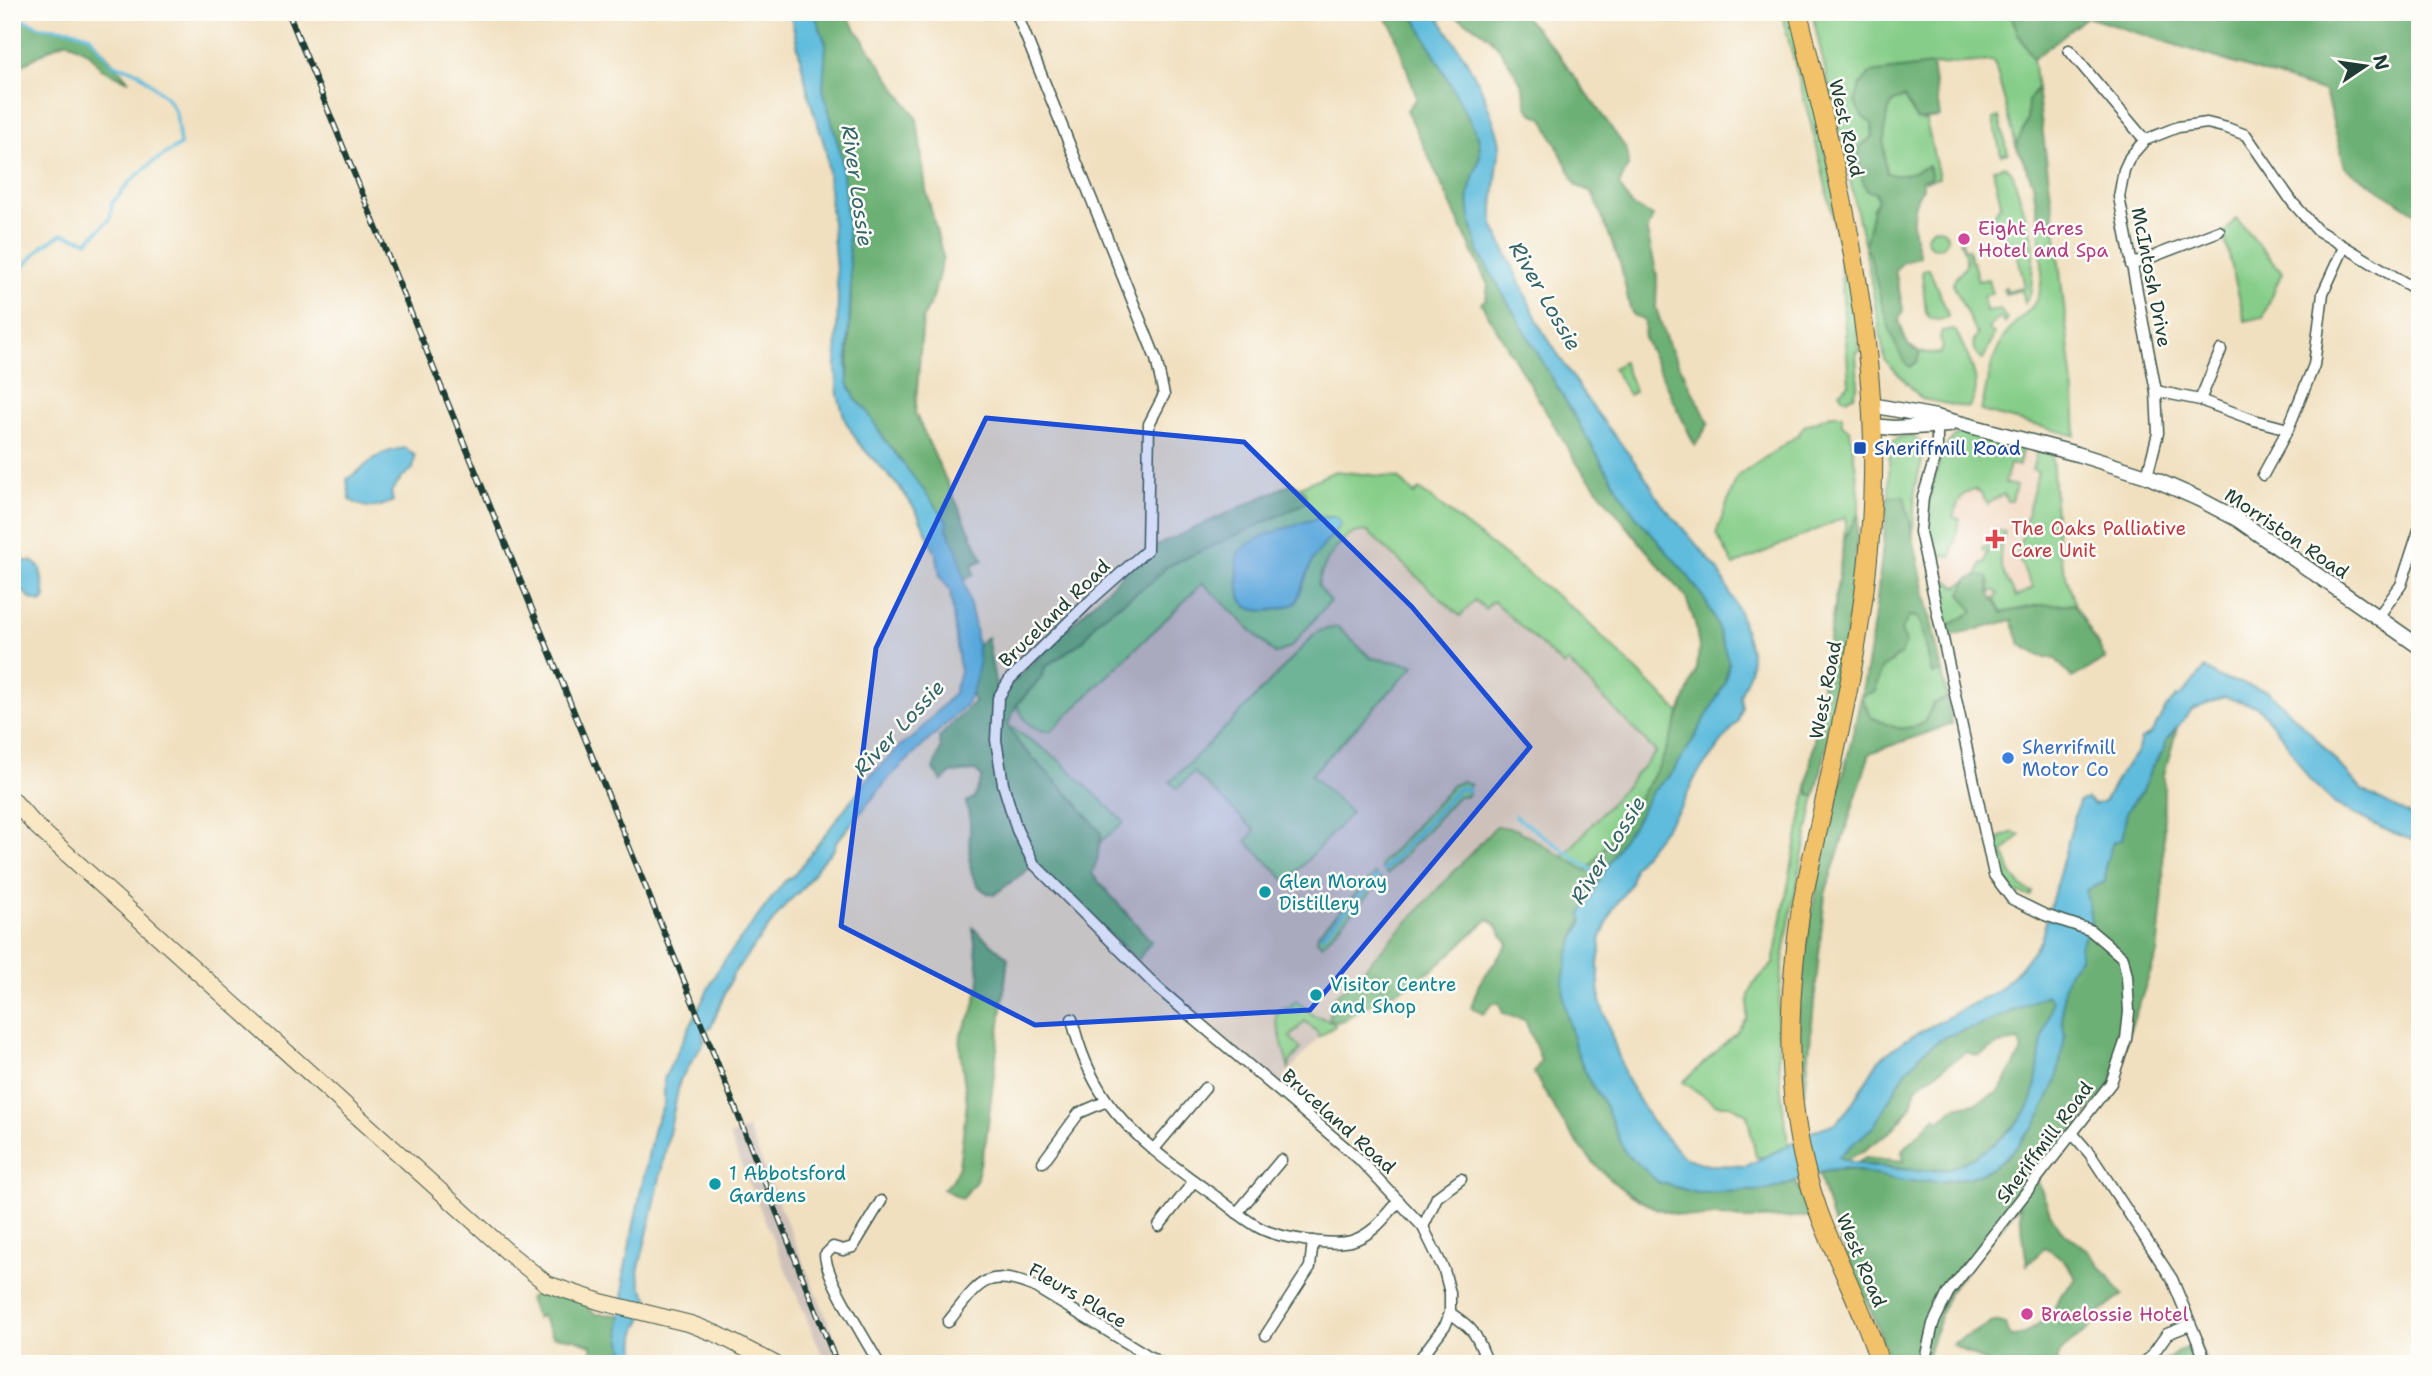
<svg xmlns="http://www.w3.org/2000/svg" width="2432" height="1376" viewBox="0 0 2432 1376" font-family="'Shantell Sans',sans-serif">
<rect width="100%" height="100%" fill="#fdfcf7"/>
<filter id="ink" filterUnits="userSpaceOnUse"><feTurbulence type="fractalNoise" baseFrequency=".0143" numOctaves="2"/><feDisplacementMap in="SourceGraphic" scale="14" xChannelSelector="R" yChannelSelector="G"/><feConvolveMatrix kernelMatrix="1 2 1 2 8 2 1 2 1" color-interpolation-filters="sRGB"/></filter>
<filter id="wash" filterUnits="userSpaceOnUse"><feTurbulence type="fractalNoise" baseFrequency=".00686" numOctaves="4" result="noise"/><feDisplacementMap in="SourceGraphic" scale="28" xChannelSelector="R" yChannelSelector="G"/><feGaussianBlur stdDeviation="1.57" result="paint"/><feColorMatrix in="noise" values="0 0 0 0 0 0 0 0 0 0 0 0 0 0 0 0 0 1.4 0 .05"/><feComposite in="paint" operator="in"/></filter>
<g filter="url(#wash)">
<rect width="100%" height="100%" fill="#f1e0c0"/>
<path fill="#f1d5bd" d="M1959 448 2019 450 2053 459 2058 549 2075 604 1949 637 1930 549Z"/>
<g fill="#cec1ba">
<path d="M1399 478 1414 494 1419 489 1576 611 1680 713 1660 765 1629 814 1587 871 1546 847 1435 968 1398 992 1359 1010 1319 1037 1284 1077 1293 1097 1159 989 1059 887 1002 740 1009 702 1151 558Z"/>
<path d="M748 1129 846 1364H826L729 1136Z"/>
</g>
<g fill="#85cd88" stroke="#52855e" stroke-width="2">
<path d="M1781 12H1793L1846 245 1859 351 1856 352 1858 384 1854 396 1848 399 1842 397 1839 392 1849 384 1839 245 1817 147Z"/>
<path d="M1812 12H2010L2018 33 2033 59 2037 88 2028 101 2027 122 2016 145 1994 61 1932 65 1870 73 1862 116 1872 123 1873 136 1859 147 1878 200 1873 208 1872 221 1870 254 1874 272 1892 333 1917 361 1920 352 1939 354 1943 348 1940 339 1942 331 1953 329 1957 333C1967 356 1987 385 1968 408L1922 399 1885 360 1865 247Z"/>
<path d="M1904 97 1917 120H1926L1939 178 1926 181 1932 176 1928 166C1915 171 1899 180 1886 172 1884 156 1881 113 1894 102 1897 100 1901 99 1904 97Z"/>
<path d="M1999 117 2008 153 2001 155 1993 119Z"/>
<path d="M2006 166 2013 174 2034 244 2031 292 2025 303 2022 290 2005 294 2003 288 2006 287 2007 292 2025 287 2016 249 2009 251 2003 226 1996 228 1993 216 2001 204 1993 169Z"/>
<path d="M2236 218 2282 272 2263 317 2245 321 2224 235Z"/>
<path d="M2054 219 2074 394 2076 436 1981 411C1987 386 1991 355 2006 334 2015 320 2032 312 2038 296 2046 273 2040 244 2038 220Z"/>
<circle cx="1937" cy="238" r="10"/>
<path d="M1962 239 1964 249H1968L1971 262H1973L1978 281 1988 279 1992 294 1983 296 1986 311 2000 309 2007 320 2005 323 1999 318 1988 329 1994 335 1983 360 1979 358C1975 349 1970 343 1977 335L1953 284C1955 275 1964 272 1966 264 1967 258 1962 247 1960 241Z"/>
<path d="M1925 269H1929L1947 311 1948 317 1939 320 1931 319 1926 313 1922 272Z"/>
<path d="M1623 362 1635 392 1629 395 1613 368Z"/>
<path d="M1831 415H1842V425L1850 430 1859 491V513L1844 539 1846 517 1734 565 1716 534 1737 477 1798 435 1804 426Z"/>
<path d="M1959 433H1968L2018 446 2022 450 2019 466 2010 464 2005 483 2016 486 2012 501H2007L2003 494 1988 504 1981 493 1974 489C1960 494 1957 504 1953 517L1960 519 1951 557 1939 554 1937 573 1957 587 1967 580 1961 594 1974 612 1946 628 1926 537C1924 512 1937 445 1959 433Z"/>
<path d="M1911 436 1920 441 1925 452 1915 486 1913 534 1904 497H1889V447L1898 437Z"/>
<path d="M2037 451 2052 454 2058 549 2075 604 2040 605 2001 613 1995 599 1999 594 1995 590 1991 593 1990 582 1977 576 1981 563 1985 564 1987 552 1982 550 1983 546 1990 547 1995 530 2005 532C1995 566 2001 566 2016 597L2033 588 2017 556 2038 472 2032 470Z"/>
<path d="M1335 471 1399 478 1414 494 1419 489 1576 611 1680 713 1660 765 1629 814 1587 871 1563 857 1656 752 1568 662 1564 666 1493 601 1485 609 1475 600 1460 616 1368 532C1344 527 1322 564 1318 585L1330 601 1291 647 1275 654 1203 583 1051 731C1032 732 1023 720 1017 704L1041 678 1045 667 1084 640 1098 620 1154 580 1166 567 1298 507 1305 492 1300 487Z"/>
<path d="M1909 616 1917 617C1927 633 1926 656 1932 674L1942 672 1947 698 1933 704 1924 723C1898 733 1896 728 1871 717L1861 696 1875 691C1878 678 1878 667 1892 662L1901 631Z"/>
<path d="M1338 627 1371 658 1415 665 1311 775 1351 813 1287 882 1246 841 1255 831 1194 772 1177 789 1170 782 1242 711 1318 631Z"/>
<path d="M1008 725 1058 759 1124 822 1100 842 1101 833 1074 800 1019 744Z"/>
<path d="M1462 781 1470 784 1467 796H1458L1387 874 1381 868 1382 863 1453 785Z"/>
<path d="M1807 787 1810 794 1815 796C1801 868 1781 943 1778 1017 1777 1060 1781 1103 1789 1145L1766 1157H1756L1747 1114 1730 1105H1717L1683 1082 1737 1033 1747 1019 1749 995 1753 984 1773 964Z"/>
<path d="M2013 832 2020 835 2004 852C2009 869 2014 885 2032 892L2030 896 2014 892C2003 878 1989 857 1997 839Z"/>
<path d="M1375 874 1382 880 1322 945 1317 940 1318 934Z"/>
<path d="M1296 1000 1313 1015 1334 1022 1335 1026 1319 1037 1317 1032 1305 1021 1290 1037 1301 1049 1290 1062 1289 1070 1276 1020V1015L1282 1008 1289 1007Z"/>
</g>
<g fill="#6cb074" stroke="#467654" stroke-width="2">
<path d="M814 12H844L917 119 926 190 943 257 933 298 923 318 915 413 983 560 972 565 974 574 964 580 958 553 947 529 911 474 882 436 866 409 856 400 848 383 851 284 841 156 823 89 826 44Z"/>
<path d="M1381 12H1412L1478 136C1484 162 1475 165 1470 189 1465 209 1474 233 1479 253L1605 468 1635 515 1689 577 1707 603 1716 622 1729 663 1724 685 1692 742 1672 773 1652 792 1632 828 1625 835 1621 846 1599 878 1570 949 1565 1006 1575 1046 1588 1079 1605 1105 1624 1151 1658 1182 1697 1193 1769 1190 1796 1182 1811 1217C1790 1216 1768 1220 1747 1219 1736 1219 1726 1216 1715 1216 1708 1216 1701 1218 1694 1217 1614 1211 1568 1135 1534 1073L1541 1060 1525 1020 1503 1014 1499 1003H1493L1483 1014 1471 1007 1479 984 1508 944 1496 925 1488 919 1435 968 1415 982 1359 1010 1344 1020 1334 1022 1329 1019C1328 1003 1334 995 1347 987L1496 826 1516 829 1587 871 1629 814 1660 765 1697 669 1699 647 1695 623 1685 596 1642 545 1578 465 1481 303 1486 299 1488 285 1407 110 1417 98 1392 26Z"/>
<path d="M1435 12H1520L1557 52 1627 150 1628 166 1619 185 1632 206 1653 216 1647 232 1657 275 1656 308 1667 342 1709 423 1695 446 1644 338 1645 321 1634 316 1630 309 1621 266 1595 198 1590 191 1577 186 1543 118C1522 111 1529 105 1523 88 1520 78 1500 49 1493 41 1484 30 1467 23 1455 16L1439 18Z"/>
<path d="M2010 12H2420V216L2345 167 2325 92 2087 17 2033 59 2018 33Z"/>
<path d="M12 15 41 27 69 29 90 36 129 81 101 69 89 53 67 41C47 48 32 62 12 70Z"/>
<path d="M1932 65 1940 117 1917 120 1904 97C1903 97 1895 101 1894 102 1881 113 1884 156 1886 172 1899 180 1915 171 1928 166L1932 176 1926 181 1925 179 1922 180 1923 188C1907 209 1913 233 1920 256L1902 263 1895 270 1903 310 1899 320 1904 337 1909 346 1920 352 1917 361 1910 367C1892 355 1875 278 1870 254L1865 247 1873 208 1878 200 1876 193 1867 191C1860 177 1857 162 1859 148L1873 136 1872 124 1862 116 1855 103 1860 85 1870 73Z"/>
<path d="M2037 88 2054 219 2038 220 2033 183 2016 145 2027 122 2028 101Z"/>
<path d="M1293 483 1305 492 1306 501 1298 507 1166 567 1154 580 1098 620 1084 640 1045 667 1041 678 1017 704 1008 725 1019 744 1074 800 1101 833 1097 860 1092 874 1151 941 1138 960 1034 865 994 895C961 887 971 844 970 819 969 814 967 808 966 802L974 798 982 777 975 771 951 773 942 781 933 769 941 748 939 737 974 702 971 693 979 665 977 645 987 637 998 697 1147 550Z"/>
<path d="M1904 496 1942 672 1932 674 1921 624 1917 617 1909 616 1901 631 1906 642 1901 654 1881 669 1875 691 1861 696 1871 717C1896 728 1898 733 1924 723L1933 704 1947 698 1952 724 1870 753 1825 894 1805 1093 1800 1098C1799 1075 1797 1052 1798 1029 1801 916 1839 806 1861 696 1875 631 1881 564 1888 497Z"/>
<path d="M1859 513C1852 609 1839 702 1815 796L1809 794 1807 787 1844 539Z"/>
<path d="M1977 576 1988 577 1990 594 2002 613 2040 605 2075 604 2106 659 2072 678 2056 659 2040 656 2020 644 2012 620 1949 637 1947 626 1973 612 1961 594 1967 580Z"/>
<path d="M2177 728 2164 775 2163 893 2157 954 2111 1083 2037 1179 2051 1215 2061 1230 2087 1250 2123 1295 2098 1314 2099 1320 2061 1351 2055 1364H1989L1952 1344 1995 1321 2005 1324 2011 1336 2023 1335 2052 1315 2059 1297 2076 1279C2069 1263 2060 1256 2045 1247L2027 1265 2019 1205 1948 1293 1928 1354 1890 1361 1877 1325 1832 1220 1819 1174C1847 1163 1874 1177 1903 1180 1932 1184 1965 1182 1992 1168 2010 1159 2019 1140 2034 1128L2065 1036 2062 1020 2064 985 2068 973 2080 958 2079 947 2091 925 2086 890 2105 882 2106 863 2113 842 2122 840 2127 810 2143 790 2151 768 2165 748 2166 740Z"/>
<path d="M973 928 1008 958 986 1140 976 1181 962 1199 943 1189 952 1181 959 1166 967 1102 960 1048 961 1034 972 1013 980 982Z"/>
<path d="M2046 995 2052 1000C2051 1013 2046 1024 2043 1037 2038 1057 2040 1081 2032 1101 2022 1126 1972 1166 1944 1169 1916 1172 1886 1167 1858 1163L1865 1157 1904 1161 1902 1151 1935 1117 1940 1121 1954 1107 1976 1103 1999 1092 2022 1051 2019 1041 1999 1044 1978 1056 1966 1052 1916 1087 1910 1109 1891 1131 1862 1152 1845 1160 1837 1156 1874 1126 1906 1071 1924 1051 1946 1036 1984 1024Z"/>
<path d="M547 1284 575 1294 595 1314 621 1315C620 1333 626 1347 623 1364H593L591 1345 575 1339 553 1336 541 1315 537 1319 529 1299Z"/>
<path d="M2197 1341 2206 1360 2199 1364H2159Z"/>
</g>
<g fill="#5ebcdd" stroke="#3e7c88" stroke-width="2" fill-rule="evenodd">
<path d="M790 12H814L826 44 823 89 841 156 846 205 851 284 847 364 848 383 856 400 866 409 882 436 948 522 947 529 958 553 975 627 979 665 974 685 967 704 891 776 837 841 834 849 822 861 802 889 787 903 733 974 711 1027 703 1032 704 1042 680 1080 654 1206 638 1272 641 1286 650 1301 636 1332 635 1364H623C626 1346 621 1345 620 1330 619 1312 627 1294 623 1278L654 1127 664 1104V1079L718 969 784 882 795 874 869 777 901 745 914 737 954 693 960 671 950 590 940 577 937 556 917 512 901 489 859 444 845 420 838 395 836 369 838 295 826 150 809 97Z"/>
<path d="M1412 12H1435L1465 58 1482 90 1497 131 1500 144 1493 206V225L1541 328 1588 401 1641 470 1661 503 1719 571 1740 614 1751 653 1750 671 1740 696 1742 708 1738 721 1696 776 1681 807 1634 867 1631 883 1613 909 1600 940 1601 947 1598 963 1600 1001 1626 1078 1652 1122 1683 1157 1708 1165 1746 1166 1783 1148 1813 1131 1836 1123 1849 1108 1879 1060 1903 1041 1997 991 2016 973 2041 940 2079 801 2087 799 2094 805 2104 802 2121 772 2137 752 2141 739 2151 734 2166 708 2176 697 2182 695 2205 668 2218 677 2268 691 2310 732 2363 791 2420 820V843L2381 828 2335 804 2309 779 2283 737 2257 706 2224 697 2192 710 2166 740 2165 748 2151 768 2143 790 2127 810 2122 840 2113 842 2106 863 2105 882 2086 890 2091 921 2080 947V958L2068 973 2064 985 2062 1020 2065 1036 2056 1082 2034 1128 2023 1137 2016 1148 1994 1167 1971 1177 1937 1182 1903 1181 1846 1168 1828 1170 1769 1190 1697 1193 1658 1182 1624 1151 1605 1105 1588 1079 1575 1046 1565 1006 1563 980 1570 949 1583 921 1581 914 1625 835 1632 828 1652 792 1672 773 1692 742 1724 685 1729 663 1716 622 1707 603 1689 577 1635 515 1605 468 1479 253C1474 233 1465 209 1470 189 1475 165 1484 162 1478 136ZM2046 995 2052 1000C2051 1013 2046 1024 2043 1036 2038 1057 2039 1080 2032 1100 2021 1129 1977 1159 1950 1168 1929 1175 1858 1166 1838 1157L1874 1126 1906 1071 1924 1051 1946 1036 1984 1024Z"/>
<path d="M406 448 415 456 413 469 402 477 391 492 393 501C376 509 366 510 350 500L347 479C371 464 375 451 406 448Z"/>
<path d="M1326 517H1337L1341 524 1313 559 1296 603C1281 610 1250 618 1241 599 1238 592 1239 580 1238 572 1238 565 1235 557 1240 551 1252 537 1307 520 1326 517Z"/>
<path d="M12 559 33 562 40 568 45 598 41 602 31 599 22 590H12Z"/>
</g>
<g fill="none" stroke-linecap="round" stroke-linejoin="round">
<g stroke="#5ebcdd" stroke-width="3.5">
<path d="M12 15 41 27 69 29 90 36 111 63 138 72 167 98 176 113 180 145 153 162 132 180 112 203 110 219 88 241 62 234 43 246 22 268 12 272"/>
<path d="M1515 816 1602 877"/>
<path d="M1384 870 1457 790 1461 788 1469 790"/>
<path d="M1322 935 1378 877"/>
</g>
</g>
</g>
<g filter="url(#ink)">
<g fill="none" stroke-linecap="round" stroke-linejoin="round">
<defs>
<g id="minor">
<path d="M1016 12 1156 359 1164 395 1149 424 1147 550 1092 599 1010 679 998 698 996 740 1003 784 1017 830 1034 864 1159 989 1359 1159 1423 1227 1444 1270 1450 1293V1313L1446 1324 1416 1364"/>
<path d="M2069 50 2145 140"/>
<path d="M2131 265 2219 231"/>
<path d="M2156 391 2200 400 2254 420 2288 429"/>
<path d="M2200 400 2221 350"/>
<path d="M2263 475 2288 429 2314 365 2323 293 2344 247"/>
<path d="M2147 476 2158 433 2156 391 2119 197 2124 170 2130 157 2145 140 2178 127 2207 123 2227 128 2246 135 2293 203 2317 230 2420 292"/>
<path d="M2378 617 2401 585 2420 527"/>
<path d="M1072 1019C1079 1050 1089 1075 1107 1101 1136 1141 1180 1171 1219 1199 1231 1208 1244 1219 1258 1227 1277 1238 1330 1246 1351 1241 1373 1235 1385 1217 1399 1201"/>
<path d="M2072 1133 2090 1154 2172 1279 2207 1364"/>
<path d="M1154 1149 1205 1088"/>
<path d="M1043 1162 1079 1113 1107 1101"/>
<path d="M1237 1213 1281 1160"/>
<path d="M1159 1226 1194 1181"/>
<path d="M1423 1227 1437 1197 1461 1179"/>
<path d="M1450 1313C1477 1331 1476 1335 1488 1364"/>
<path d="M948 1322C978 1285 983 1267 1033 1286L1162 1364"/>
<path d="M1266 1335 1310 1267 1313 1241"/>
<path d="M879 1364C866 1339 826 1279 825 1255L833 1247 843 1250 853 1247 881 1201"/>
<path d="M1924 1364 1933 1324 1948 1293 2111 1083 2126 1039 2129 1012 2127 976 2123 958 2090 930 2045 915 2012 899 1994 875 1920 532 1923 497 1937 452V419"/>
<path d="M2141 1364 2150 1358 2167 1334 2190 1325"/>
</g>
<g id="tertiary">
<path d="M1871 405 1936 417 2077 454 2147 476 2199 499 2237 519 2420 647"/>
<path d="M1872 426 1894 428 1949 425"/>
</g>
<path id="secondary" d="M12 799 34 824 511 1255 547 1284 601 1302 691 1324 719 1335 775 1364"/>
<path id="trunk" d="M1798 12C1835 164 1876 318 1873 476 1871 622 1831 765 1801 908 1786 1010 1783 1112 1818 1210 1837 1262 1864 1310 1880 1364"/>
</defs>
<use href="#minor" stroke="#3e5549" stroke-width="13"/>
<use href="#tertiary" stroke="#3e5549" stroke-width="17"/>
<use href="#secondary" stroke="#3e5549" stroke-width="18"/>
<use href="#trunk" stroke="#3e5549" stroke-width="20"/>
<use href="#minor" stroke="#fff" stroke-width="10"/>
<use href="#tertiary" stroke="#fff" stroke-width="14"/>
<use href="#secondary" stroke="#fae7c3" stroke-width="16"/>
<use href="#trunk" stroke="#f2c26a" stroke-width="18"/>
<defs>
<path id="rail" d="M288 12 711 1047 837 1364"/>
</defs>
<use href="#rail" stroke="#1f3d34" stroke-width="6"/>
<use href="#rail" stroke="#fdfcf7" stroke-width="3.5" stroke-dasharray="10" stroke-linecap="butt"/>
</g>
</g>
<path fill="#1d4ed8" fill-opacity="0.2" stroke="#1d4ed8" stroke-width="5" stroke-linejoin="round" d="M986 418 1244 442 1412 607 1530 747 1310 1010 1035 1025 841 926 876 648Z"/>
<g fill="#d1479c" stroke="#fdfcf7" stroke-width="2.5">
<circle cx="1964" cy="239" r="7"/>
<circle cx="2027" cy="1314" r="7"/>
</g>
<rect fill="#1a4fb4" stroke="#fdfcf7" stroke-width="2.5" x="1853" y="441" width="14" height="14" rx="3.5"/>
<path fill="#e0444e" stroke="#fdfcf7" stroke-width="2.5" d="M1991.5 528.5h7v7h7v7h-7v7h-7v-7h-7v-7h7z"/>
<circle fill="#3f7fe0" stroke="#fdfcf7" stroke-width="2.5" cx="2008" cy="758" r="7"/>
<g fill="#0f9aa8" stroke="#fdfcf7" stroke-width="2.5">
<circle cx="1265" cy="892" r="7"/>
<circle cx="1316" cy="995" r="7"/>
<circle cx="715" cy="1184" r="7"/>
</g>
<g text-anchor="middle" stroke-width="5" stroke-linejoin="round" paint-order="stroke">
<g font-size="19" fill="#1f3d34" stroke="#fdfcf7">
<text transform="translate(1847 128) rotate(77)" y="7">West Road</text>
<text transform="translate(2152 277) rotate(79)" y="7">McIntosh Drive</text>
<text transform="translate(2287 533) rotate(34)" y="7">Morriston Road</text>
<text transform="translate(1054 613) rotate(-44)" y="7">Bruceland Road</text>
<text transform="translate(1825 690) rotate(-79)" y="7">West Road</text>
<text transform="translate(1339 1121) rotate(42)" y="7">Bruceland Road</text>
<text transform="translate(2044 1142) rotate(-53)" y="7">Sheriffmill Road</text>
<text transform="translate(1862 1260) rotate(67)" y="7">West Road</text>
<text transform="translate(1078 1295) rotate(30)" y="7">Fleurs Place</text>
</g>
<g font-size="19" fill="#b23c85" stroke="#fdfcf7" text-anchor="start">
<text x="1978" y="235">Eight Acres<tspan x="1978" dy="22">Hotel and Spa</tspan></text>
<text x="2041" y="1321">Braelossie Hotel</text>
</g>
<g font-size="19" fill="#164399" stroke="#fdfcf7" text-anchor="start">
<text x="1874" y="455">Sheriffmill Road</text>
</g>
<g font-size="19" fill="#be3a42" stroke="#fdfcf7" text-anchor="start">
<text x="2011" y="535">The Oaks Palliative<tspan x="2011" dy="22">Care Unit</tspan></text>
</g>
<g font-size="19" fill="#366cbe" stroke="#fdfcf7" text-anchor="start">
<text x="2022" y="754">Sherrifmill<tspan x="2022" dy="22">Motor Co</tspan></text>
</g>
<g font-size="19" fill="#0d838f" stroke="#fdfcf7" text-anchor="start">
<text x="1279" y="888">Glen Moray<tspan x="1279" dy="22">Distillery</tspan></text>
<text x="1330" y="991">Visitor Centre<tspan x="1330" dy="22">and Shop</tspan></text>
<text x="729" y="1180">1 Abbotsford<tspan x="729" dy="22">Gardens</tspan></text>
</g>
<g font-size="21" font-style="italic" fill="#326367" stroke="#fdfcf7">
<text transform="translate(857 186) rotate(82)" y="7">River Lossie</text>
<text transform="translate(1545 296) rotate(60)" y="7">River Lossie</text>
<text transform="translate(899 728) rotate(-47)" y="7">River Lossie</text>
<text transform="translate(1608 850) rotate(-58)" y="7">River Lossie</text>
</g>
</g>
<rect width="2432" height="1376" fill="none" stroke="#fdfcf7" stroke-width="42"/>
<g transform="translate(2365 66) rotate(77)" stroke="#fdfcf7" stroke-width="5" paint-order="stroke">
<path d="M0-5L12 26L0 18L-12 26Z" fill="#1f3d34"/>
<text y="-10" font-size="19" font-weight="bold" text-anchor="middle" fill="#1f3d34">N</text>
</g>
</svg>
